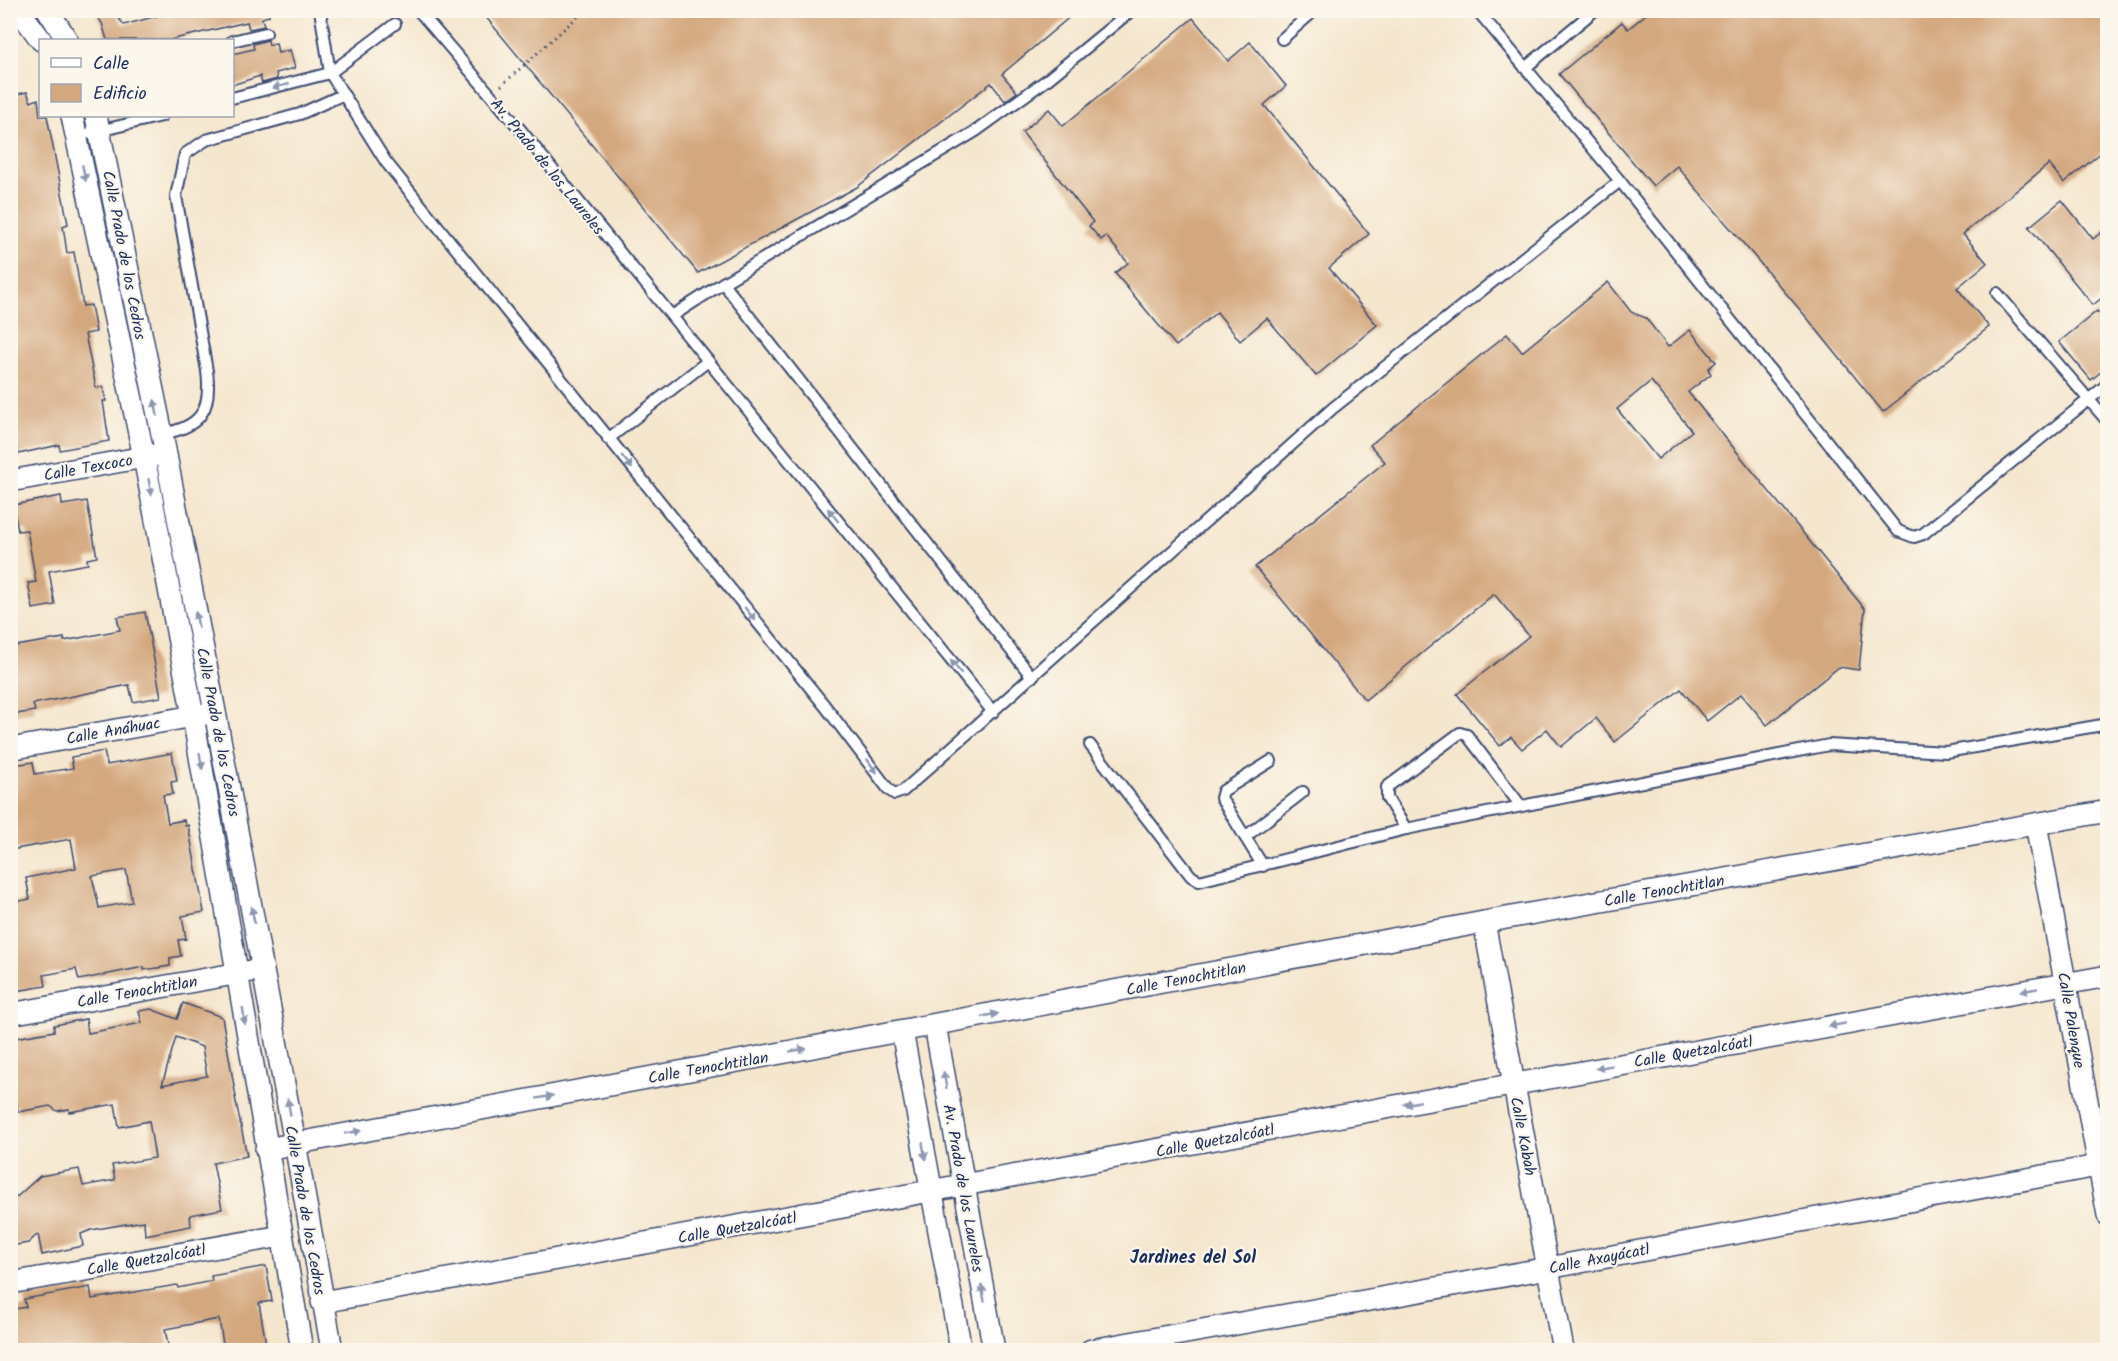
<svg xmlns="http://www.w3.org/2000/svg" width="2118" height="1361" viewBox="0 0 2118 1361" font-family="Kalam,sans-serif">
<rect width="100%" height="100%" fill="#fbf7ec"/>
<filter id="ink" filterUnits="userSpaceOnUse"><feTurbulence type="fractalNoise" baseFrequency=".0167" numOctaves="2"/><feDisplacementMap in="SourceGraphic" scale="12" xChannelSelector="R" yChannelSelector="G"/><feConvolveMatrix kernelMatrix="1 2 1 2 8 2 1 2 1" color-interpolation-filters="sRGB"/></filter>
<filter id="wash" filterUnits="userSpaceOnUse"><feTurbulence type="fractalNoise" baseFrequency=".008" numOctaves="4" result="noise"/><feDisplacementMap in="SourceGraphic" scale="24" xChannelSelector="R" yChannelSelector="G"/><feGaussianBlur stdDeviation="1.35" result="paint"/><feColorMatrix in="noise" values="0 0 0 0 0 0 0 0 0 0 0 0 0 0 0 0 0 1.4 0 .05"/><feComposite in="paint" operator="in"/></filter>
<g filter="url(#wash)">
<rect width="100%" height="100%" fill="#f5e6ce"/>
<g id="blocks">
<g fill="#d4a87f" fill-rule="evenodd">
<path d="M92 10H112L124 25 168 13 167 10H269V16L262 18 264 26 249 29 247 22 170 40H107L102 23Z"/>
<path d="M480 10H867L901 18 911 10H1078L1002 74 1017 92 1005 101 991 83 857 187 698 273Z"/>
<path d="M1651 10H2108V147L2064 183 2049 164 1963 234 1987 263 1957 288 1989 327 1883 412 1808 319 1677 166 1653 186 1559 74 1622 22 1628 29Z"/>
<path d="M1193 18 1228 61 1250 42 1286 86 1264 105 1369 234 1329 268 1377 325 1316 376 1267 318 1240 341 1217 312 1176 346 1115 273 1128 263 1106 236 1101 240 1089 226 1093 222 1022 132 1049 109 1063 126Z"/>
<path d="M268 40 269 45 276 43 278 53 290 50 295 68 276 73 277 79 262 83 260 76 232 85V54L254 49 253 44Z"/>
<path d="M27 92 31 102 38 99 40 116H47L68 224 63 226 67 253 74 252 83 306 91 305 96 332 85 334 96 388 103 387 106 401H103L109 441 60 450 59 445 18 454 10 414V96Z"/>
<path d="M2062 200 2093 239 2108 227V293L2093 305 2029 227Z"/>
<path d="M1608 282 1631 312 1646 318 1668 347 1690 330 1716 362 1708 369 1711 374 1688 392 1865 609 1859 670 1839 667 1767 725 1741 694 1707 721 1681 689 1615 742 1596 718 1561 747 1547 729 1522 749 1511 737 1500 746 1457 694 1529 636 1494 594 1365 700 1255 567 1385 462 1370 445 1507 334 1522 352ZM1651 381 1692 431 1658 459 1617 409Z"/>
<path d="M2097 311 2108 323V366L2091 380 2059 342Z"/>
<path d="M61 496 62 505 87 501 97 557 87 559 88 564 49 571 55 605 33 609 28 583 36 582 27 530 18 531 13 505Z"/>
<path d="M145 612 161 697 133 702 129 685 33 704 35 711 10 715V647L64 638V641L120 630 117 617Z"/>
<path d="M104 751 107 765 172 753 177 781 171 782 173 794 163 795 168 823 184 820 185 826 188 825 204 912 182 916 186 939 178 940 181 956 170 958V966L144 970V967L79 980 76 969 44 975 46 986 10 992V903L30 899 26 878 76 868 71 839 10 850V814H14L10 793 16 792 13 765 33 762 35 774 73 768 71 757ZM126 870 132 902 99 908 92 876Z"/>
<path d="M183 1003 222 1017 236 1097H235L247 1156 213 1163 222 1209 190 1215 191 1226 145 1235 144 1221 91 1230 81 1234 83 1246 42 1255 38 1234 28 1243 10 1246V1203L40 1176 79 1169 83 1186 115 1180 112 1165 155 1158 149 1121 119 1127 115 1104 69 1112V1109L57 1111 50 1106 18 1112 17 1105 10 1106V1039L54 1031V1025L86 1019 88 1033 142 1023 139 1011 151 1009 177 1019ZM176 1037 202 1047 207 1076 162 1085Z"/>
<path d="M266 1266 272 1301 259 1303 267 1350H224L219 1319 165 1329 169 1350H10V1310L26 1307 24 1299 90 1287 92 1299 177 1285 178 1288 212 1281 211 1276Z"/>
</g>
</g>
</g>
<g filter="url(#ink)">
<use href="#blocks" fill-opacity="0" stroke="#3c4a6f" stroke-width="1.5"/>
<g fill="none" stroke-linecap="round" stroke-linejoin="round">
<defs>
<g id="lane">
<path d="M320 10 330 73 386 162 825 706 889 790 895 794 903 791 1333 408 1620 181"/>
<path d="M418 10 519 128 993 712"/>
<path d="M1477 10 1620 181 1898 531 1914 537 1923 534 2108 384"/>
<path d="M1282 39 1315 10"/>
<path d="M232 41 266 33"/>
<path d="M1525 68 1595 10"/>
<path d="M232 98 330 73 395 24"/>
<path d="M77 136 162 116"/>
<path d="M1997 293 2108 422"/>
<path d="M672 316 723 283"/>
<path d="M162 434C201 427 212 410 207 371L176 196 185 154 206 140 300 114 342 95"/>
<path d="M608 439 708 361"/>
<path d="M1032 677 723 283 976 131 1048 79 1132 10"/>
<path d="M1090 745 1191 876 1199 881 1406 829 1829 745 1946 752 2108 724"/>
<path d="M1406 829 1387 798V787L1460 733 1467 735 1521 806"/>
<path d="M1245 837 1303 792"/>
<path d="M1263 866 1221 798 1223 791 1271 761"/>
</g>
<g id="street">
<path d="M19 10 41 40"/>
<path d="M48 10 67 40"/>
<path d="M72 116 144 457 193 716 302 1350"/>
<path d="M96 116 162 434 215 712 295 1143 332 1350"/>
<path d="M10 481 156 455"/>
<path d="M10 749 205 714"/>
<path d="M2036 824 2108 1215"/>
<path d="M1484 922 1563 1350"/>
<path d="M10 1014 251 971"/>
<path d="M935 1025 994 1350"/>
<path d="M902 1031 961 1350"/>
<path d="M266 1149 1484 922 2108 811"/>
<path d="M10 1283 282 1236"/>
<path d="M322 1302 2108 976"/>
<path d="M1091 1350 1548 1268 2108 1164"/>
</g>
</defs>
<use href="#lane" stroke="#3c4a6f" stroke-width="14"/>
<use href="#street" stroke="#3c4a6f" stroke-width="24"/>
<path stroke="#3c4a6f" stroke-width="3" stroke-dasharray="1.5 4.5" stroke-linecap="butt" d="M501 86 585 10"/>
<use href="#lane" stroke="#fff" stroke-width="10"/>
<use href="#street" stroke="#fff" stroke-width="21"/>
</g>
<defs><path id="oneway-solid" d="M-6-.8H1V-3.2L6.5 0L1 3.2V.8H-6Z" transform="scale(1.5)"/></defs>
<g fill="#8d97ae">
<use href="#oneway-solid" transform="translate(281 86) rotate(166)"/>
<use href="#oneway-solid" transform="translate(84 173) rotate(78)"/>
<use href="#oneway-solid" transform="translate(156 408) rotate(-101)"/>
<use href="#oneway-solid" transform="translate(627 462) rotate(51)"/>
<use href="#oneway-solid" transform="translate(150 487) rotate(79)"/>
<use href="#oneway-solid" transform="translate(833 515) rotate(-129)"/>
<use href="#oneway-solid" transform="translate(750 614) rotate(51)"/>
<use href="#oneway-solid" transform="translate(197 620) rotate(-101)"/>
<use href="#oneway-solid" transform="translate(956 667) rotate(-129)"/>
<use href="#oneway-solid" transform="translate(201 761) rotate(80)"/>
<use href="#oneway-solid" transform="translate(872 766) rotate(54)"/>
<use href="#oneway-solid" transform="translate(253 915) rotate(-101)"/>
<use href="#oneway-solid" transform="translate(2029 990) rotate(170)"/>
<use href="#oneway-solid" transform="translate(990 1015) rotate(-11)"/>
<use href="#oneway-solid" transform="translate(244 1016) rotate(81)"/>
<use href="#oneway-solid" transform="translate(1837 1025) rotate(170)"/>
<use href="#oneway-solid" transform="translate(798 1050) rotate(-10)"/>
<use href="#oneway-solid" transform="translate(1604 1067) rotate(170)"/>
<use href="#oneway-solid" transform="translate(945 1080) rotate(-100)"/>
<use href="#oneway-solid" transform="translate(545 1097) rotate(-10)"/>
<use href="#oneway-solid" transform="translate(1412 1103) rotate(169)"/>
<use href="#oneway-solid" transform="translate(289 1107) rotate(-100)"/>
<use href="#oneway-solid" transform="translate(353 1132) rotate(-10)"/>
<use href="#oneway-solid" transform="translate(924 1151) rotate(80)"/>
<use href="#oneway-solid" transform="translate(983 1293) rotate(-100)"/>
</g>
</g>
<g text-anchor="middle" stroke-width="4.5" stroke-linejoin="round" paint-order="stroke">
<g font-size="16" fill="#1b2f5e" stroke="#fbf7ec">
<text transform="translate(548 166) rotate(51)" y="6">Av. Prado de los Laureles</text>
<text transform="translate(125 255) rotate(79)" y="6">Calle Prado de los Cedros</text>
<text transform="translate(88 467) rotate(-10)" y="6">Calle Texcoco</text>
<text transform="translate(113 730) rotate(-10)" y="6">Calle Anáhuac</text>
<text transform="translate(219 732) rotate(79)" y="6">Calle Prado de los Cedros</text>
<text transform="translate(1664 890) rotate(-10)" y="6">Calle Tenochtitlan</text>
<text transform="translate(1186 978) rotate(-11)" y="6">Calle Tenochtitlan</text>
<text transform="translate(137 991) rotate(-10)" y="6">Calle Tenochtitlan</text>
<text transform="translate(2072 1020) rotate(80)" y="6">Calle Palenque</text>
<text transform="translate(1693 1051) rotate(-10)" y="6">Calle Quetzalcóatl</text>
<text transform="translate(708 1067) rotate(-10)" y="6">Calle Tenochtitlan</text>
<text transform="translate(1524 1136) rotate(79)" y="6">Calle Kabah</text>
<text transform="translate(1215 1140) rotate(-11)" y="6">Calle Quetzalcóatl</text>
<text transform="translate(964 1188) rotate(80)" y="6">Av. Prado de los Laureles</text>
<text transform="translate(306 1210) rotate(80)" y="6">Calle Prado de los Cedros</text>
<text transform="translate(737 1227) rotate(-10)" y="6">Calle Quetzalcóatl</text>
<text transform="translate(1599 1258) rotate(-11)" y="6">Calle Axayácatl</text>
<text transform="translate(146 1259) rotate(-10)" y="6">Calle Quetzalcóatl</text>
</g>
<g font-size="18" font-weight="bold" fill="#1b2f5e" stroke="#fbf7ec">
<text x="1193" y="1263">Jardines del Sol</text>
</g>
</g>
<rect width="2118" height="1361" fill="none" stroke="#fbf7ec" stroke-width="36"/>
<rect x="39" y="39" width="195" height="78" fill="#fbf7ec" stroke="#a1a7b3" stroke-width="1.5"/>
<rect x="51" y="58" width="30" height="9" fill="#ffffff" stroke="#a1a7b3" stroke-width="1.5"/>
<text x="93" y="69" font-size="18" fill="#1b2f5e">Calle</text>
<rect x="51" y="84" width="30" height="18" fill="#d4a87f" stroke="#a1a7b3" stroke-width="1.5"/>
<text x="93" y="99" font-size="18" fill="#1b2f5e">Edificio</text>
</svg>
